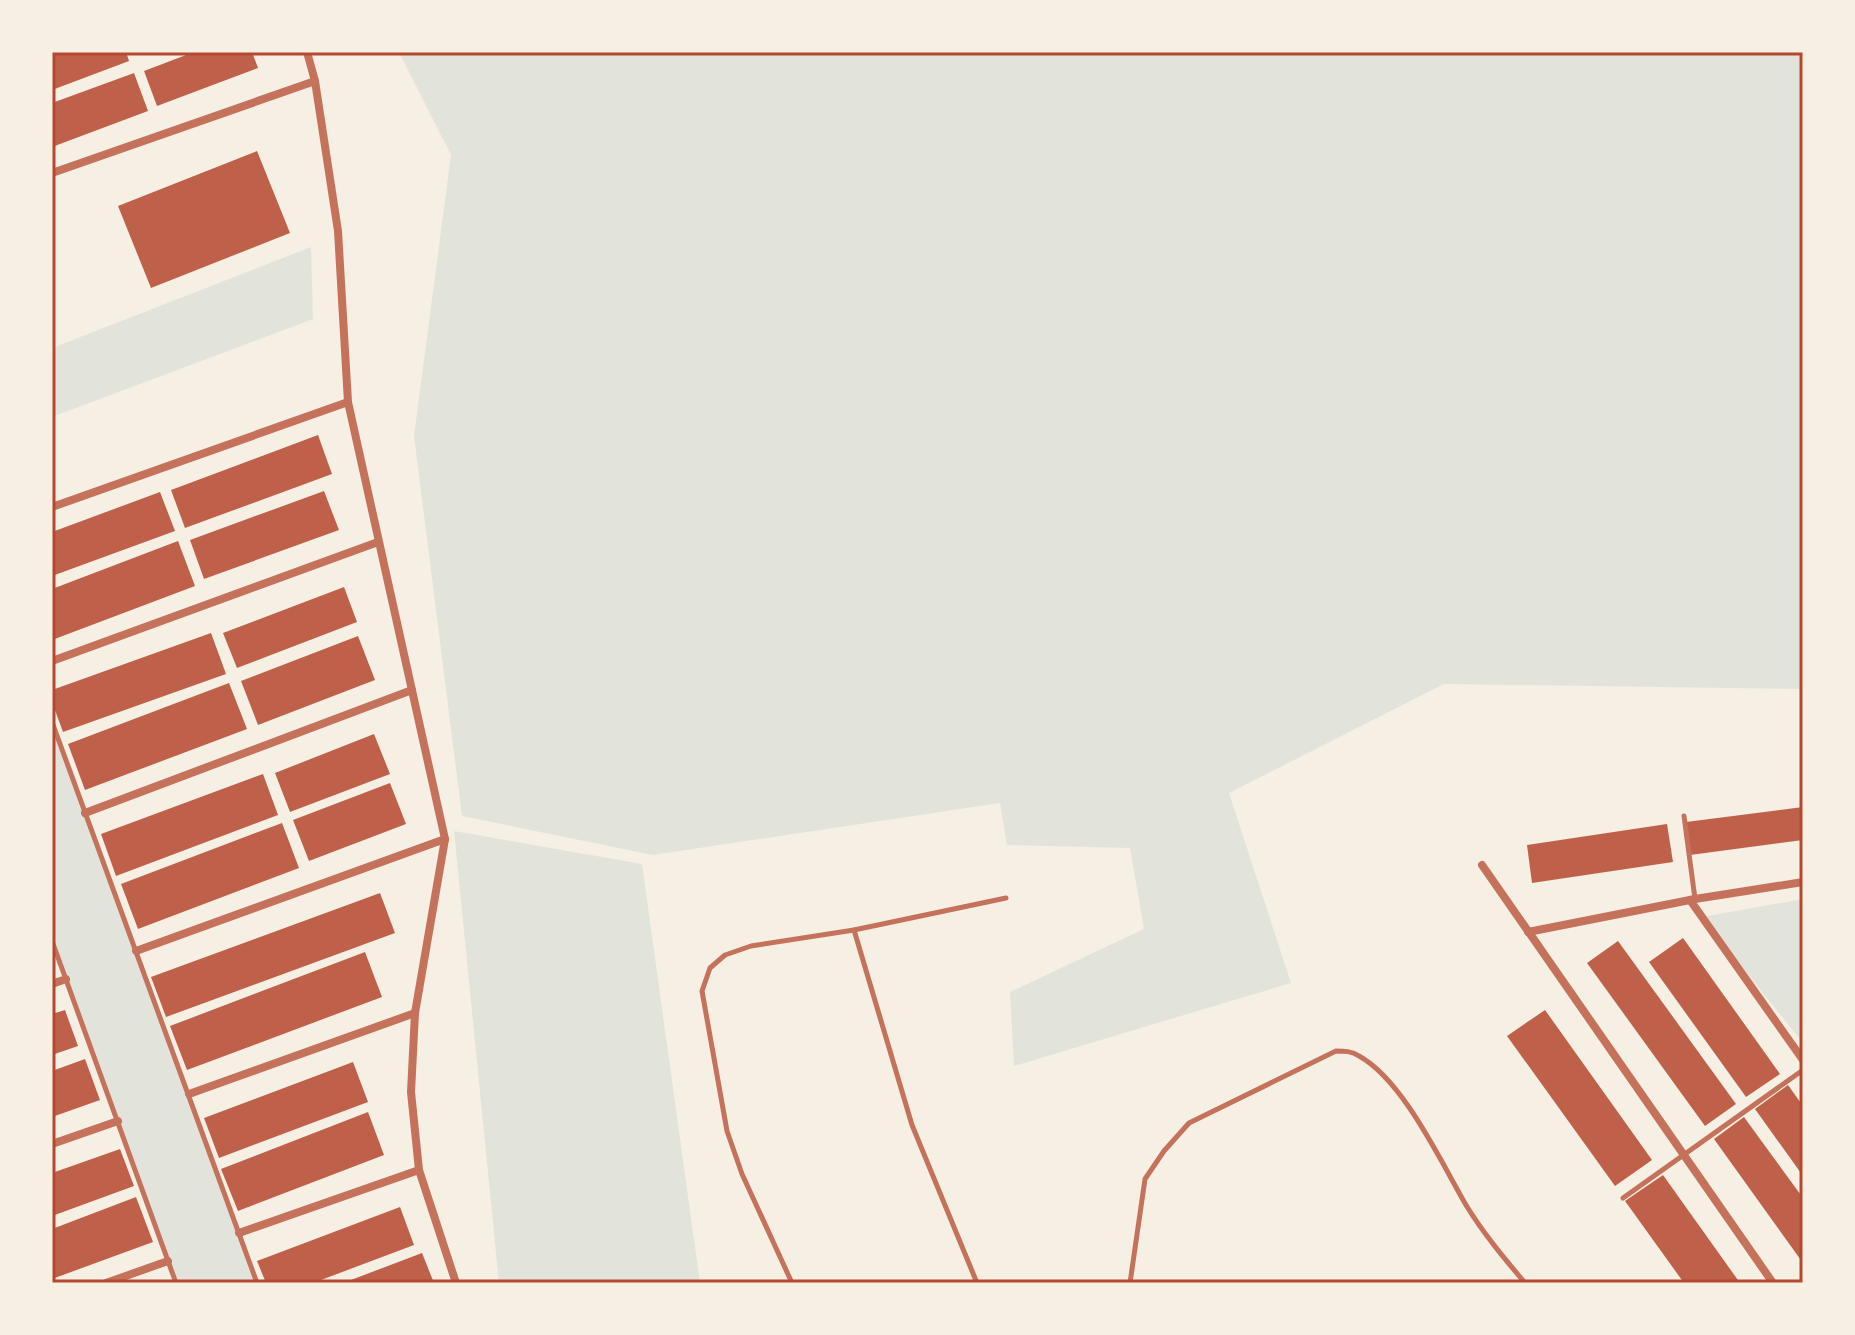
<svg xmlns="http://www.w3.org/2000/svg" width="1855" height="1335" viewBox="0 0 1855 1335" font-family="'Source Sans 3',sans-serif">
<rect width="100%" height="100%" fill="#f6efe4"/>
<g fill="#e2e4dc">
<path d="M399 52H1803V689L1444 684 1229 793 1291 983 1014 1066 1010 992 1144 929 1130 848 1007 845 1000 803 653 855 462 816 414 436 451 155Z"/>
<path d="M311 247 313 319 52 417V348Z"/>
<path d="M52 722 258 1283H177L52 940Z"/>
<path d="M454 831 642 864 700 1283H499Z"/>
<path d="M1803 899V1043L1702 917Z"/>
</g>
<g fill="#bf614a">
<path d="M52 52H126L129 61 52 90Z"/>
<path d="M194 52H252L258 68 157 106 144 71Z"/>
<path d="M134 73 148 111 52 147V103Z"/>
<path d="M257 151 290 233 151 288 118 206Z"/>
<path d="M318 435 332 474 185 528 171 490Z"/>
<path d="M324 491 339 530 204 579 190 540Z"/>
<path d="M160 492 175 531 52 576V532Z"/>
<path d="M178 541 195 586 52 640V589Z"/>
<path d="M344 587 357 622 237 668 223 633Z"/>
<path d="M211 633 226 674 63 732 52 702V690Z"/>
<path d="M358 636 375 680 258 725 241 681Z"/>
<path d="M229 683 247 729 85 790 68 744Z"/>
<path d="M374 734 390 774 290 812 275 773Z"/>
<path d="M263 774 278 815 116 876 101 834Z"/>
<path d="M390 783 406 824 309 861 293 820Z"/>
<path d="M1803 807V840L1690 855 1686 822Z"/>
<path d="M282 823 299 868 138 929 121 884Z"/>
<path d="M1667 824 1673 862 1532 883 1527 845Z"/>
<path d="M380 893 395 933 166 1017 151 977Z"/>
<path d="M1683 938 1780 1074 1746 1097 1649 962Z"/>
<path d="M1618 941 1736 1104 1705 1126 1587 963Z"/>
<path d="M365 952 382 997 187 1070 170 1026Z"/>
<path d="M65 1010 78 1046 52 1055V1014Z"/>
<path d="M1545 1010 1652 1160 1615 1186 1507 1036Z"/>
<path d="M85 1059 100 1100 52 1117V1071Z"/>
<path d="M353 1062 368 1102 219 1158 204 1118Z"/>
<path d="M1788 1085 1803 1106V1176L1755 1109Z"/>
<path d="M368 1112 384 1155 238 1211 221 1169Z"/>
<path d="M1744 1117 1803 1198V1263L1714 1139Z"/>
<path d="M120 1149 134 1186 52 1216V1173Z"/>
<path d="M1663 1175 1740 1283H1684L1625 1201Z"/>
<path d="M136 1197 153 1242 52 1279V1229Z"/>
<path d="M400 1207 414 1245 313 1283H266L257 1261Z"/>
<path d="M422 1253 434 1283H343Z"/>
</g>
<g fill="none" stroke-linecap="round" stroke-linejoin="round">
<g stroke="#c5725c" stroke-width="5">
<path d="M52 722 257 1283"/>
<path d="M1684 816 1695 899"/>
<path d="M854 930 912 1125 977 1283"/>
<path d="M52 941 176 1283"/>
<path d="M1623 1198 1803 1070"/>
<path d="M792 1283 742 1174 727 1131 702 991 710 968 725 955 751 946 854 930 1006 898"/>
<path d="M1130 1283 1145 1179 1164 1151 1189 1123 1336 1051C1344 1051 1352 1051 1359 1056 1403 1080 1441 1162 1466 1205 1483 1233 1504 1258 1525 1283"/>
</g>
<g stroke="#c5725c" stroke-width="8">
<path d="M307 52 315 81 338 231 348 402 445 839 415 1013 411 1092 419 1170 456 1283"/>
<path d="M52 173 315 81"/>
<path d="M52 507 348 402"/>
<path d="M52 661 378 542"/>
<path d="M85 813 412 690"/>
<path d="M1482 865 1773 1283"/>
<path d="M1690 900 1803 1060"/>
<path d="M1528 932 1695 899 1803 882"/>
<path d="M136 951 445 839"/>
<path d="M52 984 66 979"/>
<path d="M189 1094 415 1013"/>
<path d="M52 1144 118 1121"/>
<path d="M239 1233 419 1170"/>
<path d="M106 1283 168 1261"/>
</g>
</g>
<rect width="1855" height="1335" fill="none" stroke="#f6efe4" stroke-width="108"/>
<rect x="54" y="54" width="1747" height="1227" fill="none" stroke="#b5482f" stroke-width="3"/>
</svg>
